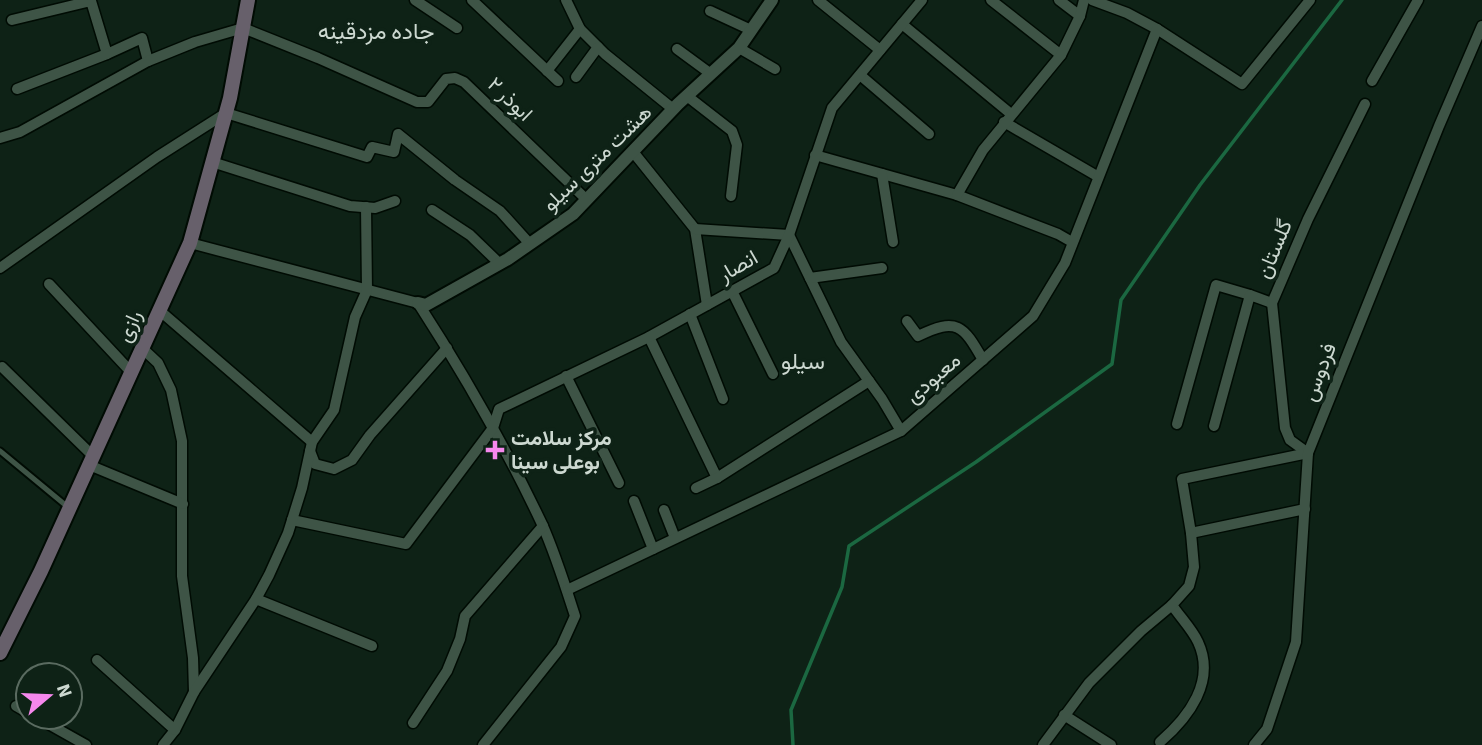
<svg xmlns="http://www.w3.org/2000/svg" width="1482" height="745" viewBox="0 0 1482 745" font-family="'Source Sans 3',Vazirmatn,sans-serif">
<rect width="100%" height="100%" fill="#0e2216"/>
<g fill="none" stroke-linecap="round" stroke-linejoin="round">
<path stroke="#1b6841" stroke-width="3.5" d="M793 745 791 710 842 587 849 546 976 462 1112 364 1121 300 1200 185 1342 0"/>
<defs>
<path id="service" d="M0 451 69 508"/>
<g id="minor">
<path d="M415 0 457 28"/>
<path d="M472 0 558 81"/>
<path d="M566 0 580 29 605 54 673 109"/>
<path d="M818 0 880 50"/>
<path d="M991 0 1061 55"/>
<path d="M1059 0 1080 16"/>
<path d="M1092 0 1127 13 1157 29 1242 84 1310 0"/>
<path d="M710 11 751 30"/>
<path d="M12 20 91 1 107 54"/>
<path d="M902 24 1011 114"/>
<path d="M739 48 775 69"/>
<path d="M677 49 711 74"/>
<path d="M547 71 580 29"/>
<path d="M860 75 929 134"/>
<path d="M576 77 598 47"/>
<path d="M1372 81 1418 0"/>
<path d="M17 89 107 54 142 38 148 61"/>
<path d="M687 96 732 131 737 145 731 196"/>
<path d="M1004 122 1097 176"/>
<path d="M0 138 20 132 148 61 195 42 243 28 318 58 417 102H428L446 79 455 78 464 82 587 200"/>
<path d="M634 153 695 229 707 305"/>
<path d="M815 155 957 195 1058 234 1072 242"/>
<path d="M212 162 350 206 375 208 395 201"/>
<path d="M882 174 893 242"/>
<path d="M957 195 983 150 1061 55 1080 16 1084 0"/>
<path d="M432 210 470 235 500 264"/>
<path d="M695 229 789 235"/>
<path d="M789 235 841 342 882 399 901 431"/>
<path d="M190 243 418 303C464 374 506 448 542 524 555 553 565 585 575 616L561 647 483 745"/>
<path d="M0 268 157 157 226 113 367 157 372 147 394 152 398 134 455 180 500 211 530 244"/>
<path d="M810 278 882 268"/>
<path d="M49 284 131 372"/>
<path d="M732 291 773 374"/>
<path d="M159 310 312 442"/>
<path d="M690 314 723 399"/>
<path d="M907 321 918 336C957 317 963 325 983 360"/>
<path d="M649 337 717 478"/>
<path d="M142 348 158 363 171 390 182 441V576L193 658 194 692 175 730 163 745"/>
<path d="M2 367 93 456"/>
<path d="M566 376 619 483"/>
<path d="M1177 424 1216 285 1250 295"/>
<path d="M1214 426 1250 295 1272 303"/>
<path d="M310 451 315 464 334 469 352 460 370 435 447 348"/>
<path d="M1308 453 1290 440 1285 428 1272 303 1308 219 1365 104"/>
<path d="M89 465 183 504"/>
<path d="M696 488 717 478 869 381"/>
<path d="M634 501 653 549"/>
<path d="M664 510 675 538"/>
<path d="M292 520 406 544 493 428 499 409 649 337 774 268 789 235 832 108 922 0"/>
<path d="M1191 533 1305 509"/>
<path d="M567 590 901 431 1033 316 1065 263 1157 29"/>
<path d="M256 599 372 646"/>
<path d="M97 660 175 730"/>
<path d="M194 692 256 599 269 575 288 533 302 488 312 442 334 410 355 317 367 290 366 207"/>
<path d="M16 706 28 713"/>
<path d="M1064 715 1111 745"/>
<path d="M36 717 86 745"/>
<path d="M413 723 447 671 460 639 465 616 543 526"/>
<path d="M1160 742C1189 717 1216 681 1198 642 1192 629 1180 617 1172 605"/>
<path d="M1043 745 1089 683 1141 631 1172 605 1189 586 1194 567 1191 533 1182 479 1308 453"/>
<path d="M1254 745 1267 729 1296 642 1308 453 1439 126 1482 26"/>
</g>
<path id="tertiary" d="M418 303 426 305 508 259 573 214 678 104 739 48 772 0"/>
<path id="secondary" d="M0 653 41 571 190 243 230 98 248 0"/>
</defs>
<use href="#service" stroke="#000b03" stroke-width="9"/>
<use href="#minor" stroke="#000b03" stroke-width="13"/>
<use href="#tertiary" stroke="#000b03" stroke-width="16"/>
<use href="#secondary" stroke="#000b03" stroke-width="18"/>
<use href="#service" stroke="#3e5446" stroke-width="5"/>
<use href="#minor" stroke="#3e5446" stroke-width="10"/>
<use href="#tertiary" stroke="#3e5446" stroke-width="12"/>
<use href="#secondary" stroke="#67606b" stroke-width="14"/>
</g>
<path fill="#f688ed" stroke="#0e2216" stroke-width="2.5" d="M491.5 439.5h7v7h7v7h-7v7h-7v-7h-7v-7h7z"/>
<g text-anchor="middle" stroke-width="7" stroke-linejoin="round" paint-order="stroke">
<g font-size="21" fill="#ccd8d0" stroke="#0e2216">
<text transform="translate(510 99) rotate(44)" y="7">ابوذر ۲</text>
<text transform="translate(597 158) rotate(-44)" y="7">هشت متری سیلو</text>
<text transform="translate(1274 249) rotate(-67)" y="7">گلستان</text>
<text transform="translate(738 266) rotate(-30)" y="7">انصار</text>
<text transform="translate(129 326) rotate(-66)" y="7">رازی</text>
<text transform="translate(1319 372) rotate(-69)" y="7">فردوس</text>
<text transform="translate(933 378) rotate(-41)" y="7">معبودی</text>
</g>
<g font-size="21" font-weight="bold" fill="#ccd8d0" stroke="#0e2216" text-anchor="start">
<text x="511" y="445">مرکز سلامت<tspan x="511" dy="24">بوعلی سینا</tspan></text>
</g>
<g font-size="23" fill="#ccd8d0" stroke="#0e2216">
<text x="376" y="39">جاده مزدقینه</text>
<text x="803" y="369">سیلو</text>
</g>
</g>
<g transform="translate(49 696) rotate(71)"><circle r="33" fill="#0e2216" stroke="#5a6b60" stroke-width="2"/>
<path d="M0-5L12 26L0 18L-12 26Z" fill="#f688ed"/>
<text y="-10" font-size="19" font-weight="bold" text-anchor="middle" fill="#ccd8d0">N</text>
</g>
</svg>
